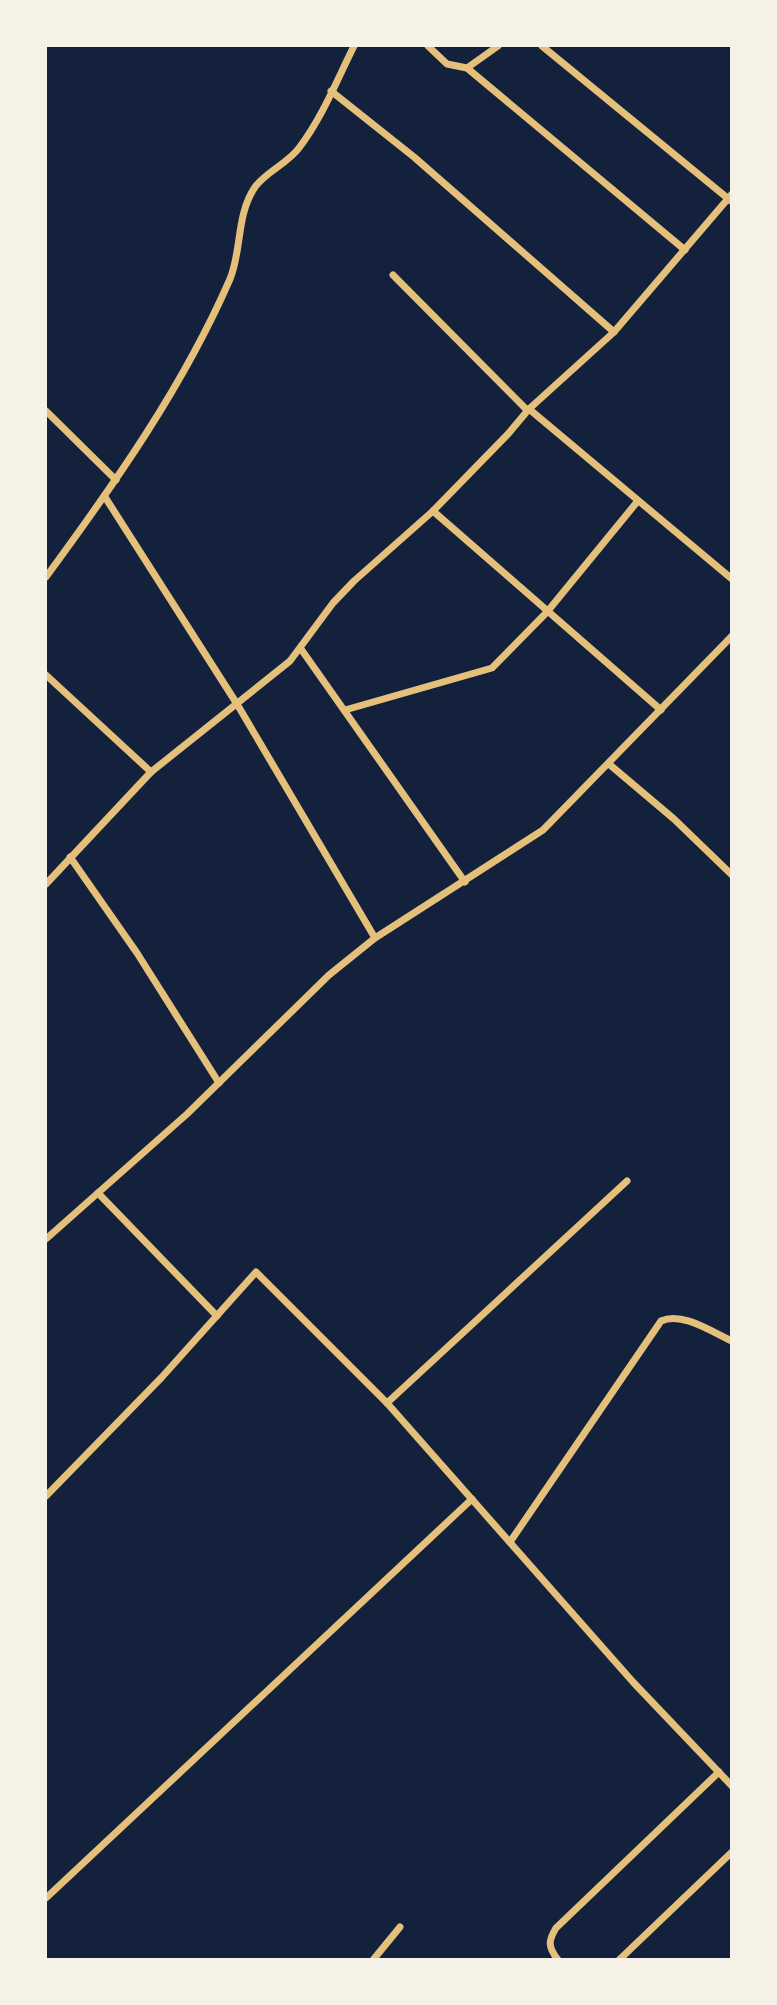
<svg xmlns="http://www.w3.org/2000/svg" width="777" height="2005" viewBox="0 0 777 2005" font-family="'Work Sans',sans-serif">
<rect width="100%" height="100%" fill="#14213d"/>
<g fill="none" stroke-linecap="round" stroke-linejoin="round">
<g stroke="#e5c07b" stroke-width="7">
<path d="M428 46 447 64 467 68 498 46"/>
<path d="M542 46 731 201"/>
<path d="M467 68 685 250"/>
<path d="M331 91 414 157 614 332"/>
<path d="M393 275 527 410"/>
<path d="M529 409 732 579"/>
<path d="M46 411 116 480"/>
<path d="M105 497 237 704 375 938"/>
<path d="M433 511 661 710"/>
<path d="M46 577C115 483 183 387 230 279 242 250 236 215 255 187 267 171 287 164 299 148 322 118 337 80 354 46"/>
<path d="M301 649 465 882"/>
<path d="M46 675 151 772"/>
<path d="M345 710 492 668 547 612 637 502"/>
<path d="M609 764 674 819 732 875"/>
<path d="M70 857 137 953 219 1083"/>
<path d="M46 884 151 772 290 661 333 603 354 581 433 511 508 434 529 409 614 332 732 194"/>
<path d="M98 1193 217 1316"/>
<path d="M46 1239 187 1114 329 975 375 938 543 830 732 636"/>
<path d="M387 1403 627 1181"/>
<path d="M46 1496 162 1377 256 1272 387 1403 633 1682 732 1786"/>
<path d="M510 1542 661 1321C682 1311 712 1332 732 1341"/>
<path d="M46 1898 472 1499"/>
<path d="M373 1960 400 1927"/>
<path d="M558 1960C548 1947 548 1941 556 1928L719 1772"/>
<path d="M619 1960 732 1852"/>
</g>
</g>
<rect width="777" height="2005" fill="none" stroke="#f6f1e7" stroke-width="94"/>
</svg>
